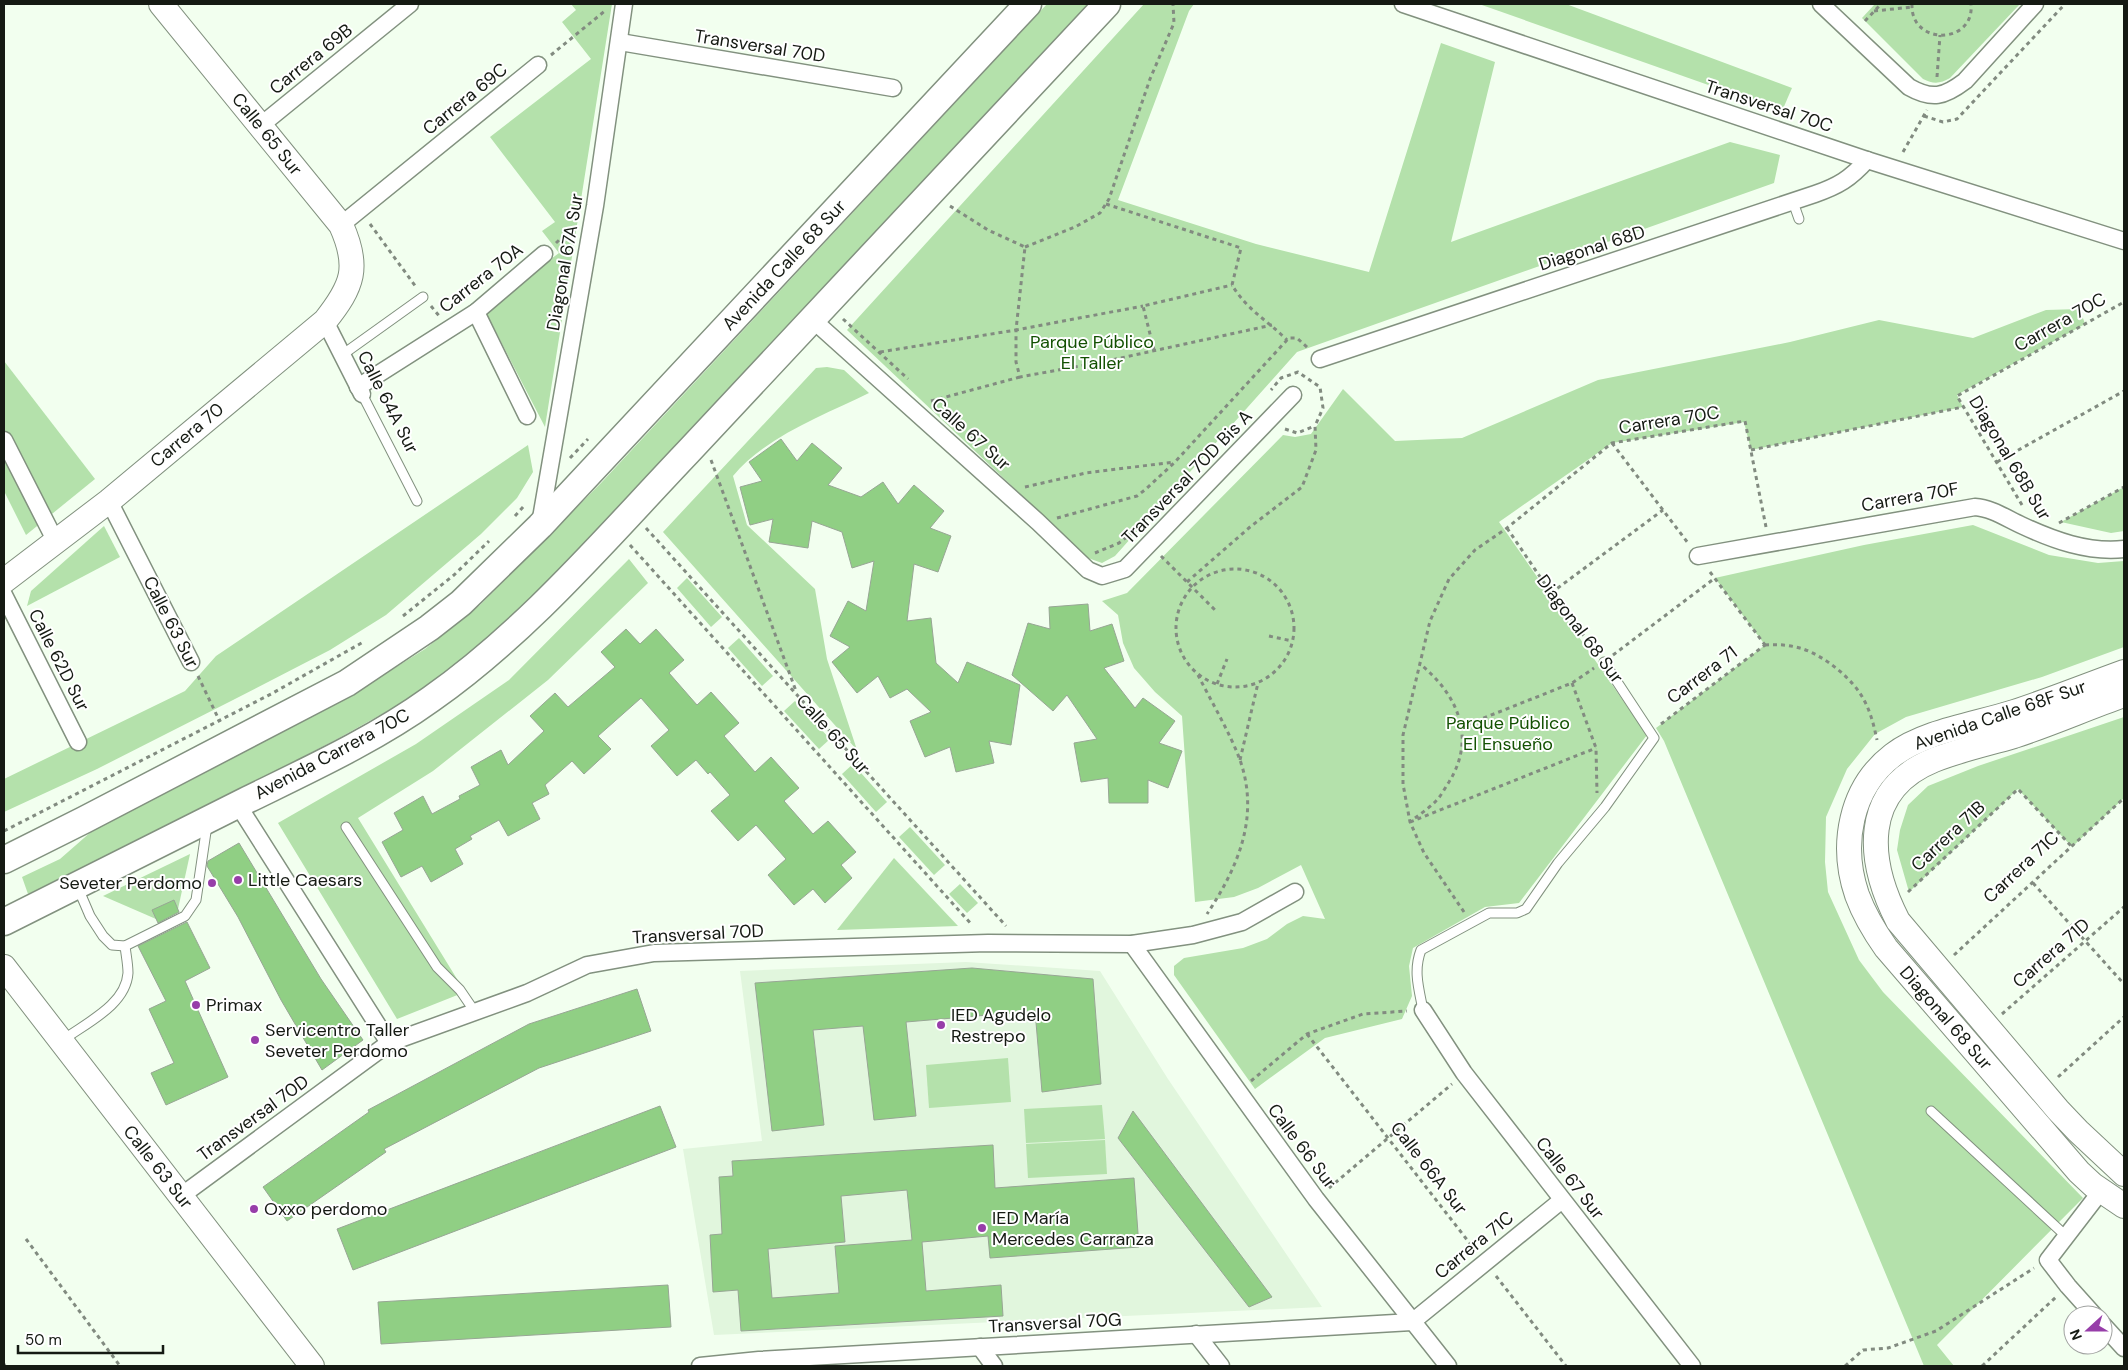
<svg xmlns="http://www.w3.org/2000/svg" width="2128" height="1370" viewBox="0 0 2128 1370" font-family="'DM Sans',sans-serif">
<rect width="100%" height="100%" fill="#f2ffef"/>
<path fill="#e1f6dd" d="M966 962 1100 971 1168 1079 1322 1307 714 1335 683 1149 762 1141 740 971Z"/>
<g fill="#b4e1ab">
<path d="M571 4H612L545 427 484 309 559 253 542 231 555 222 490 137 591 59 562 22 576 10Z"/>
<path d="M1047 4H1088L621 506 533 596 464 659 416 695 339 738 141 841 28 894 22 877 60 859 92 831 197 777 361 689 425 649 480 605 601 483Z"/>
<path d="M1144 4H1194L1189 11 1118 200 1256 244 1369 272 1441 43 1495 62 1451 242 1730 142 1780 155 1774 183 1297 352 1115 556 1102 563 1088 558 847 330Z"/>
<path d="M1479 4H1566L1792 88 1782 111Z"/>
<path d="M1875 4H2020L1950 78C1940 84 1933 84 1923 79L1862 18Z"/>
<path d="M2080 309 2085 324 1957 395 1963 407 1751 450 1744 422 1612 443 1499 522 1647 735 1519 903 1485 907 1413 948 1409 966 1412 996 1402 1019 1325 1038 1255 1089 1174 975V966L1184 958 1243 948 1267 939 1287 924 1303 916 1325 919 1301 865 1258 888 1234 897 1195 902 1182 716 1155 692 1134 668 1123 643 1118 615 1102 601 1127 593 1283 435 1295 437 1311 434 1343 389 1395 441 1462 438 1598 380 1790 342 1879 320 1973 338 2046 310Z"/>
<path d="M4 361 95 479 26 535 4 491Z"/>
<path d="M827 367 844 370 869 393C824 415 765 437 733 476L747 525 815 589 827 659 857 750 663 532 816 368Z"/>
<path d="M528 445 533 472 517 498 481 534 386 615 330 650 233 700 97 769 4 812V779L185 691 216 656Z"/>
<path d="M2124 487V531L2111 533 2061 522Z"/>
<path d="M1973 525 2049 555 2098 563 2124 561V647L2042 677 1906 717 1875 734 1847 769 1826 817 1825 862 1828 892 1859 960 1883 992 2083 1198 1937 1345 1954 1366H1924L1664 741 1656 728 1765 645 1715 578 1864 545Z"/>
<path d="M104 526 120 557 27 606 31 591Z"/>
<path d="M629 559 648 583 548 680 433 771 358 818 465 992 397 1019 278 823 416 744 509 680Z"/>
<path d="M687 578 722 617 711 627 677 588Z"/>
<path d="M739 638 773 676 762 686 728 648Z"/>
<path d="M795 701 830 739 819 749 784 711Z"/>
<path d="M2124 717V798L2072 847 2018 789 1909 892 1897 850 1900 830 1908 805 1928 786 1978 766Z"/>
<path d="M853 764 887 802 876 812 842 774Z"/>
<path d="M910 827 945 865 934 875 899 837Z"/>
<path d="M190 854 178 909 156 919 103 896Z"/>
<path d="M894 858 958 926 837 930Z"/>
<path d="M960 884 978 903 967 913 949 894Z"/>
<path d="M1008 1058 1011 1102 929 1108 926 1065Z"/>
<path d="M1102 1105 1105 1139 1026 1143 1024 1109Z"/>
<path d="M1105 1140 1107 1174 1028 1178 1026 1144Z"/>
</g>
<g fill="#90cf84" stroke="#97a694" fill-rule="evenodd">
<path d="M781 439 797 461 812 443 842 468 828 485 861 497 883 482 898 504 914 485 944 511 930 528 951 536 938 572 914 564 907 621 931 618 936 663 958 683 967 662 1020 685 1011 745 989 741 994 763 956 772 950 747 925 757 910 721 931 712 907 689 890 698 878 676 857 693 832 662 850 647 830 636 848 601 866 611 874 561 852 568 842 532 812 521 808 548 769 542 773 519 750 525 740 487 762 481 749 462Z"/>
<path d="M1088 604 1090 631 1112 624 1124 661 1104 668 1135 708 1143 698 1175 721 1159 743 1182 751 1168 788 1148 780V803H1109L1108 778 1081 782 1074 743 1097 739 1067 695 1053 711 1012 675 1028 623 1050 629 1049 607Z"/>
<path d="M626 629 640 644 656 629 684 660 669 673 697 705 711 692 739 723 724 736 755 772 771 757 799 788 784 801 813 834 828 821 856 852 841 865 852 878 825 903 813 889 794 905 768 875 786 859 756 825 738 841 711 811 730 795 710 772 708 774 696 760 677 776 651 746 669 730 641 698 598 736 611 749 584 774 572 761 545 785 549 794 532 803 540 819 508 836 499 820 470 836 472 839 455 849 463 864 431 882 422 866 401 877 382 842 403 830 394 813 423 796 432 814 460 799 459 796 480 785 471 767 501 750 508 765 544 731 530 716 555 693 568 707 615 667 601 652Z"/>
<path d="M239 843 321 979 363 1040 322 1070 281 1000 238 917 207 866 208 861Z"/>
<path d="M174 900 179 912 158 923 152 910Z"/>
<path d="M187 922 210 968 185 981 228 1077 166 1105 151 1073 174 1063 149 1009 166 1001 138 946Z"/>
<path d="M972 968 1093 979 1101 1084 1042 1092 1035 1011 906 1022 916 1116 874 1120 863 1026 813 1030 824 1125 772 1131 755 983Z"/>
<path d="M637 989 651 1031 539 1068 384 1149 386 1152 287 1221 263 1187 369 1112 368 1110 529 1024Z"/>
<path d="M660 1106 676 1147 353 1270 337 1229Z"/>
<path d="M1133 1111 1272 1297 1249 1307 1118 1138Z"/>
<path d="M993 1145 995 1188 1134 1178 1139 1247 990 1258 988 1236 922 1242 926 1291 1001 1285 1003 1316 741 1331 738 1290 713 1292 710 1235 722 1234 719 1177 733 1176 732 1161ZM907 1190 912 1240 835 1246 839 1293 772 1298 768 1249 845 1242 841 1196Z"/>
<path d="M668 1285 671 1327 381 1344 378 1302Z"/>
</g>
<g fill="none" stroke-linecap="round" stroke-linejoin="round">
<defs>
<g id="lane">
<path d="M1793 202 1799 219"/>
<path d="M342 355 423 297"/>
<path d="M362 394 417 501"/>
<path d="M346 827 437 967 460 990 475 1012"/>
<path d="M78 888 90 916 103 936 112 945 125 946 185 916 196 900 207 825"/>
<path d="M1423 1010C1419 989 1413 971 1421 950L1489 913H1517L1526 909 1558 863 1605 807 1654 738 1604 662"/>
<path d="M63 1040C86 1023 126 1005 128 973 128 964 126 955 125 946"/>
<path d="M1931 1111 2066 1236"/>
</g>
<g id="street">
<path d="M1403 4 1867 160 2124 241"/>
<path d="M1821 4 1909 87C1932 100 1944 97 1965 81L2035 4"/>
<path d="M620 42 893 88"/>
<path d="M260 126 410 4"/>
<path d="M341 225 538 65"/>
<path d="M476 312 527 416"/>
<path d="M813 320 1038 522 1088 570 1102 576 1125 569 1293 395"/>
<path d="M325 321 362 394"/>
<path d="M1320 359 1815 194C1838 186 1850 179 1867 160"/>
<path d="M358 387 476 312 544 254"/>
<path d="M4 440 56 542"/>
<path d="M109 501 191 662"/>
<path d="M540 524 595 206 624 4"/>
<path d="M1698 556 1975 507C1991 508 2006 518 2021 525 2053 540 2088 553 2124 549"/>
<path d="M4 595 78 742"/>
<path d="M238 805 389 1043"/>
<path d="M1132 944 1316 1199 1448 1366"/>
<path d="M1423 1010 1464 1073 1692 1366"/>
<path d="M181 1196 389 1043 527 993 587 965 654 953 988 943 1132 944 1193 935 1242 922 1295 892"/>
<path d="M2094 1315 2068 1286 2048 1260 2101 1191"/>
<path d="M2103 1325 2124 1348"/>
<path d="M1196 1334 1221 1366"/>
<path d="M980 1347 994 1366"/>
<path d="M700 1366 759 1360 1412 1322 1562 1200"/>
</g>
<g id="secondary">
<path d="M4 581 109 501 325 321C353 286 360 267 341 225L161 4"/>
<path d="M2124 672C2088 685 2051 700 2014 712 1977 724 1924 731 1893 755 1850 788 1840 845 1857 895 1864 914 1874 931 1886 948L2079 1172 2093 1185 2124 1206"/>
<path d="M2124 695C2087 708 2051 724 2014 736 1987 744 1959 750 1934 760 1860 790 1867 861 1898 921L2058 1110 2078 1131 2124 1174"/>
<path d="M4 967 312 1366"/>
</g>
<g id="primary">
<path d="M4 860 84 820 347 683 429 628 461 603 540 526 1028 4"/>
<path d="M4 922C85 882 165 841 245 801 308 770 374 740 431 699 528 631 607 537 688 452 829 303 968 153 1107 4"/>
</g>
</defs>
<use href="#lane" stroke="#82917f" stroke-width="11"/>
<use href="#street" stroke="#82917f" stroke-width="19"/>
<use href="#secondary" stroke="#82917f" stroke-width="26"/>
<use href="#primary" stroke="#82917f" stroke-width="29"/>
<g stroke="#828b80" stroke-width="3" stroke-dasharray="4 4" stroke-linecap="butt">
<path d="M1912 4C1910 46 1975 45 1971 4"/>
<path d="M1874 11 1912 7"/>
<path d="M1865 21 1881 4"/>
<path d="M551 55 606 10"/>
<path d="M1937 77 1940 35"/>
<path d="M1924 116 1943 122 1957 119 2065 4"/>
<path d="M1903 152 1927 110"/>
<path d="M1106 204 1241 248 1232 285C1247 310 1267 320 1287 340"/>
<path d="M950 206 988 230 1025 247 1016 330 1143 306"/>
<path d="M370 224 416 287"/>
<path d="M556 243 573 227"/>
<path d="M1025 247 1075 227 1100 213 1109 199 1150 79 1174 23 1173 4"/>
<path d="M431 306 440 317"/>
<path d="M843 319 908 379"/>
<path d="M1154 350 1143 306 1232 285"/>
<path d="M880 352 1016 330V362L1020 377 1107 361 1272 325"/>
<path d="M931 401 1020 377"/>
<path d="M1285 429 1297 433 1315 426"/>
<path d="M1612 443 1688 543"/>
<path d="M1751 450 1963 407"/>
<path d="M570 458 588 439"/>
<path d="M711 460 796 691"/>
<path d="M1997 462 2124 391"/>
<path d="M1025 487 1086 473 1174 462"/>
<path d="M2022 505 1957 396 2124 302"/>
<path d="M515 516 524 506"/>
<path d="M1057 518 1137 496 1146 489 1175 462 1287 340 1289 338H1297L1309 349"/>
<path d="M2059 523 2124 487"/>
<path d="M646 528 1006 926"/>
<path d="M1507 528 1551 593 1597 653"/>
<path d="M630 545 972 925"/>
<path d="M1095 553 1119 543 1137 529"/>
<path d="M1161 556 1215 610"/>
<circle cx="1235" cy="628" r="59"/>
<path d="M1710 572 1765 645"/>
<path d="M1187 582 1250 527 1302 487 1316 450 1315 426 1323 408 1320 387 1298 372 1281 378 1271 390"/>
<path d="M1551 593 1663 510"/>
<path d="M403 616 454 575 489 541"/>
<path d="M1269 636 1292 641"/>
<path d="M1765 645C1778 644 1791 645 1803 649 1826 657 1853 679 1864 700 1871 713 1874 726 1877 740"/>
<path d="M1613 655 1715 578"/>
<path d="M1198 675C1211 701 1230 733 1240 760 1260 817 1238 867 1207 914"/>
<path d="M198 676 220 722"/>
<path d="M1572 683 1596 748 1597 793"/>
<path d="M1217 684 1227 659"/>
<path d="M1661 724 1765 645"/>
<path d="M1461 727 1572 683 1594 668"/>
<path d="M1240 760 1258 683"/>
<path d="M1415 818C1422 813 1430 807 1436 801 1441 796 1445 788 1449 782 1477 737 1457 694 1420 664"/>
<path d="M1410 822 1596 748"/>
<path d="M4 831 271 694 365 641"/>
<path d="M2033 883 2124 984"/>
<path d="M1908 892 2018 789 2072 847"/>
<path d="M1464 912 1424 853 1410 822 1403 784V735L1430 621 1449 579 1475 550 1507 528 1612 443 1745 421 1766 527"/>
<path d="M1954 955 2124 798"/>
<path d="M2002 1014 2124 907"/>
<path d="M1307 1034 1475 1250"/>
<path d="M2058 1077 2124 1017"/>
<path d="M1251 1081 1307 1034 1363 1014 1407 1011"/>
<path d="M1329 1188 1452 1084"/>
<path d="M26 1239 120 1366"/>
<path d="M1496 1276 1566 1366"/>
<path d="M4 1364 5 1366"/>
<path d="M1845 1366 1863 1350 1888 1348 1936 1331 2034 1268"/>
<path d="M1982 1366 2056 1297"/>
</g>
<use href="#lane" stroke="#fff" stroke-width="9"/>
<use href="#street" stroke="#fff" stroke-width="16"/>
<use href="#secondary" stroke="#fff" stroke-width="24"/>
<use href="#primary" stroke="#fff" stroke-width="26"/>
</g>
<g fill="#973ea9" stroke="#fff" stroke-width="2">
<circle cx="238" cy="880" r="5"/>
<circle cx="212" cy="883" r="5"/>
<circle cx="196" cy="1005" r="5"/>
<circle cx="941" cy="1025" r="5"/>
<circle cx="255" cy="1040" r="5"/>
<circle cx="254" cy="1209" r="5"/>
<circle cx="982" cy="1228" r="5"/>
</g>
<g text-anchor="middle" stroke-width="4" stroke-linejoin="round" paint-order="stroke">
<g font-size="18" fill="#151a13" stroke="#fff">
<text transform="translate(760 46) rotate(9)" y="6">Transversal 70D</text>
<text transform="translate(311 59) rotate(-39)" y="6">Carrera 69B</text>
<text transform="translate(465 99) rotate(-39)" y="6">Carrera 69C</text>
<text transform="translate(1769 106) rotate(18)" y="6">Transversal 70C</text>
<text transform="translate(267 134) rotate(51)" y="6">Calle 65 Sur</text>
<text transform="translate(1592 248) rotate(-18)" y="6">Diagonal 68D</text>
<text transform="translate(565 262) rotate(-80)" y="6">Diagonal 67A Sur</text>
<text transform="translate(784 265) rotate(-47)" y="6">Avenida Calle 68 Sur</text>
<text transform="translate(481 278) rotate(-38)" y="6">Carrera 70A</text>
<text transform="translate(2060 322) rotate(-29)" y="6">Carrera 70C</text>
<text transform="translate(388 402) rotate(63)" y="6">Calle 64A Sur</text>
<text transform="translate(1669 420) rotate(-9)" y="6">Carrera 70C</text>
<text transform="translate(971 434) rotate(42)" y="6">Calle 67 Sur</text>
<text transform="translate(187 435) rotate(-40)" y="6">Carrera 70</text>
<text transform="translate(2010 458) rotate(59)" y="6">Diagonal 68B Sur</text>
<text transform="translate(1187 477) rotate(-46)" y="6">Transversal 70D Bis A</text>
<text transform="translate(1910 497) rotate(-10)" y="6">Carrera 70F</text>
<text transform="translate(171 622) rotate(63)" y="6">Calle 63 Sur</text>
<text transform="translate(1580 629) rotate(53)" y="6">Diagonal 68 Sur</text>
<text transform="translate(59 660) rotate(63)" y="6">Calle 62D Sur</text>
<text transform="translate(1702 675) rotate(-37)" y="6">Carrera 71</text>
<text transform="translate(2000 715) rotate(-19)" y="6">Avenida Calle 68F Sur</text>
<text transform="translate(833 734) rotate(48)" y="6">Calle 65 Sur</text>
<text transform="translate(332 754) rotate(-28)" y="6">Avenida Carrera 70C</text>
<text transform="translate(1948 836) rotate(-43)" y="6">Carrera 71B</text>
<text transform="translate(2021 867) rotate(-43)" y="6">Carrera 71C</text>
<text transform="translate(698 934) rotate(-3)" y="6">Transversal 70D</text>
<text transform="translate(2051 953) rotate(-41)" y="6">Carrera 71D</text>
<text transform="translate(1946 1018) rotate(49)" y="6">Diagonal 68 Sur</text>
<text transform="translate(253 1118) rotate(-36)" y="6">Transversal 70D</text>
<text transform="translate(1302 1146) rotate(53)" y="6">Calle 66 Sur</text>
<text transform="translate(158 1167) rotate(52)" y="6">Calle 63 Sur</text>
<text transform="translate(1429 1168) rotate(52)" y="6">Calle 66A Sur</text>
<text transform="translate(1570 1178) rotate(52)" y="6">Calle 67 Sur</text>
<text transform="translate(1474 1245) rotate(-39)" y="6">Carrera 71C</text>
<text transform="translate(1055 1323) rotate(-3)" y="6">Transversal 70G</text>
</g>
<g font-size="18" fill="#135102" stroke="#fff">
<text x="1092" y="348">Parque Público<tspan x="1092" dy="21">El Taller</tspan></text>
<text x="1508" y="729">Parque Público<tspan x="1508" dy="21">El Ensueño</tspan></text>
</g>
<g font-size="18" fill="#151a13" stroke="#fff" text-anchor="start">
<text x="248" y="886">Little Caesars</text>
<text x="202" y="889" text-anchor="end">Seveter Perdomo</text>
<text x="206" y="1011">Primax</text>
<text x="951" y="1021">IED Agudelo<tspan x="951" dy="21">Restrepo</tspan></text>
<text x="265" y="1036">Servicentro Taller<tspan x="265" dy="21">Seveter Perdomo</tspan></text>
<text x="264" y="1215">Oxxo perdomo</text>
<text x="992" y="1224">IED María<tspan x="992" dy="21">Mercedes Carranza</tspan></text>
</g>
</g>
<rect width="2128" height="1370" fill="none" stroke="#151a13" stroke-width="10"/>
<g transform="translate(2088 1330) rotate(249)"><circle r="24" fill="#ffffff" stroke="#a1a3a1"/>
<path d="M0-4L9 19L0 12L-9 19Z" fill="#973ea9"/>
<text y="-8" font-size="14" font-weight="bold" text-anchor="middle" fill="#151a13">N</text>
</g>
<path d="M18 1345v8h145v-8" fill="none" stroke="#151a13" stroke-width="2.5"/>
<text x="25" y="1345" font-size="15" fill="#151a13" stroke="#ffffff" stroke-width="4" paint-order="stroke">50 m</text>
</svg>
